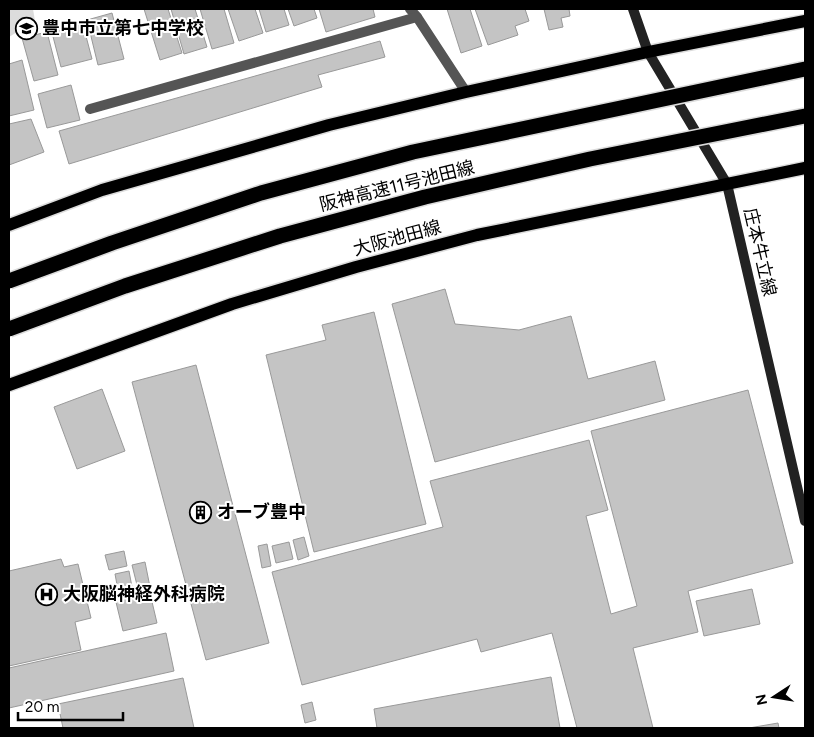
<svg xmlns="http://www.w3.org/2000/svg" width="814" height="737" viewBox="0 0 814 737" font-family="Figtree,'Noto Sans JP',sans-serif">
<rect width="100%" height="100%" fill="#fff"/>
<path fill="#dcdcdc" d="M9 9H33L35 21 9 37Z"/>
<g fill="#c4c4c4" stroke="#999">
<path d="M144 9H168L182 53 160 60Z"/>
<path d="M171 9H195L207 47 184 54Z"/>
<path d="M200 9H224L234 43 212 49Z"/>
<path d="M228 9H255L263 33 239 41Z"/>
<path d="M259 9H284L289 25 266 32Z"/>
<path d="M288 9H314L317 18 294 26Z"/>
<path d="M319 9H373L375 17 326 32Z"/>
<path d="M447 9H470L482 46 461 53Z"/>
<path d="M475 9H525L529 21 515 26 518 35 488 45Z"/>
<path d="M544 9H569L570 16 561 18 563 27 549 30Z"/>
<path d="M112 13 124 59 98 65 87 20Z"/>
<path d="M82 21 92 59 61 67 51 29Z"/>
<path d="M47 32 58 75 34 81 22 38Z"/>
<path d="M380 41 385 57 318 75 322 87 69 164 59 131Z"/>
<path d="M22 60 34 110 9 116V64Z"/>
<path d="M71 85 80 120 47 128 38 94Z"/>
<path d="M31 119 44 152 9 165V124Z"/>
<path d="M445 289 455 324 519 330 571 316 588 379 655 361 665 400 435 462 392 304Z"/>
<path d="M374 312 426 524 314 552 266 355 326 340 322 325Z"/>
<path d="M196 365 269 643 206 660 132 382Z"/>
<path d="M102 389 125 451 77 469 54 407Z"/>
<path d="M748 390 793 563 688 591 698 632 633 648 653 728H577L552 633 481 652 477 639 302 685 272 572 443 527 430 481 589 440 608 510 586 516 611 614 637 606 591 431Z"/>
<path d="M304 537 309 556 298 560 293 540Z"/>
<path d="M289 542 293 559 276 563 272 546Z"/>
<path d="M267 544 271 566 262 568 258 546Z"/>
<path d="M124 551 127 566 109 570 105 555Z"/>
<path d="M61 559 64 567 78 564 91 618 75 622 81 650 9 666V571Z"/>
<path d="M145 562 150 587 138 589 132 565Z"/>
<path d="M129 571 132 587 118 590 115 574Z"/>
<path d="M149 589 157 623 123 631 115 598Z"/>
<path d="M752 589 760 624 704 636 696 601Z"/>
<path d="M166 633 174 671 9 708V668Z"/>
<path d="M551 677 560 728H377L374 709Z"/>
<path d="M183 678 194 728H63L58 704Z"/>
<path d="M312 702 316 720 305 723 301 705Z"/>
<path d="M778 723 779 728H749Z"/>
</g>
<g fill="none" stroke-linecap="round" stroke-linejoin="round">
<defs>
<g id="primary">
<path d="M9 225 102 190 329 125 466 92 648 52 805 21"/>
<path d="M9 385 232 304 356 267 477 235 805 168"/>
</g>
</defs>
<use href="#primary" stroke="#dbdbdb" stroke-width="15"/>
<g stroke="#555" stroke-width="10">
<path d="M410 9 417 17 466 92"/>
<path d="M90 109 417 17"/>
</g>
<path stroke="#222" stroke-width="10" d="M633 9 648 52 727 184 805 521"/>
<use href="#primary" stroke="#000" stroke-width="12"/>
<defs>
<g id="highway-bridge">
<path d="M9 281 112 243 261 193 413 152 805 69"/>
<path d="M9 329 125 286 280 236 425 197 590 159 805 116"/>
</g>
</defs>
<use href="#highway-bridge" stroke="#dbdbdb" stroke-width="18" stroke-linecap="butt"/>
<use href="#highway-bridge" stroke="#000" stroke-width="15"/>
</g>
<defs>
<symbol id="school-ring" viewBox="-11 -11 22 22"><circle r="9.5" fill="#fff" stroke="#000" stroke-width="1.5"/><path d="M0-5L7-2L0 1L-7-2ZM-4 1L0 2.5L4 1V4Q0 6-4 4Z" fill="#000"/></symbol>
<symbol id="building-ring" viewBox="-11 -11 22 22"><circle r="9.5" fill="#fff" stroke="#000" stroke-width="1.5"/><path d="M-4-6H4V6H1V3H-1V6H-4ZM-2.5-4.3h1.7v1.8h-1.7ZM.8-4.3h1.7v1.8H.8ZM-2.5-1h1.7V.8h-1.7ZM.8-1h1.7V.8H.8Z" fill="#000"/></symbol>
<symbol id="hospital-ring" viewBox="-11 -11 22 22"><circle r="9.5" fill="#fff" stroke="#000" stroke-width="1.5"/><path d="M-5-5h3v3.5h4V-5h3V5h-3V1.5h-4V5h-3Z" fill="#000"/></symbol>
</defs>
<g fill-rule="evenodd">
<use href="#school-ring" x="14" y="16" width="25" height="25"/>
<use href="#building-ring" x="188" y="500" width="25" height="25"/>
<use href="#hospital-ring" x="34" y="582" width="25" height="25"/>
</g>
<g text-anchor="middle" stroke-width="4" stroke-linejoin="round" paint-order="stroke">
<g font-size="18" font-weight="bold" fill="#000" stroke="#fff" text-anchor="start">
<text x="42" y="34">豊中市立第七中学校</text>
<text x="217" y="518">オーブ豊中</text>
<text x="63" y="600">大阪脳神経外科病院</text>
</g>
<g font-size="18" fill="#000" stroke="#fff">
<text transform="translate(397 186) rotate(-14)" y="6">阪神高速11号池田線</text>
<text transform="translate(397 238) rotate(-15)" y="6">大阪池田線</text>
<text transform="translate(760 252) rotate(77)" y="6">庄本牛立線</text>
</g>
</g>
<rect width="814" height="737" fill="none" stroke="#000000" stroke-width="20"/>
<g transform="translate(774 697) rotate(258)" stroke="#ffffff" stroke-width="4" paint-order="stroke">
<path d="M0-4L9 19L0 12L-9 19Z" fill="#000000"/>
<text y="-8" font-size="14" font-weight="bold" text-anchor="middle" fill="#000000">N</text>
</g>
<path d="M18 712v8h105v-8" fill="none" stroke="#000000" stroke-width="2.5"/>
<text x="25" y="712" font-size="15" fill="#000000" stroke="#ffffff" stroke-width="4" paint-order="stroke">20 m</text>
</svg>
